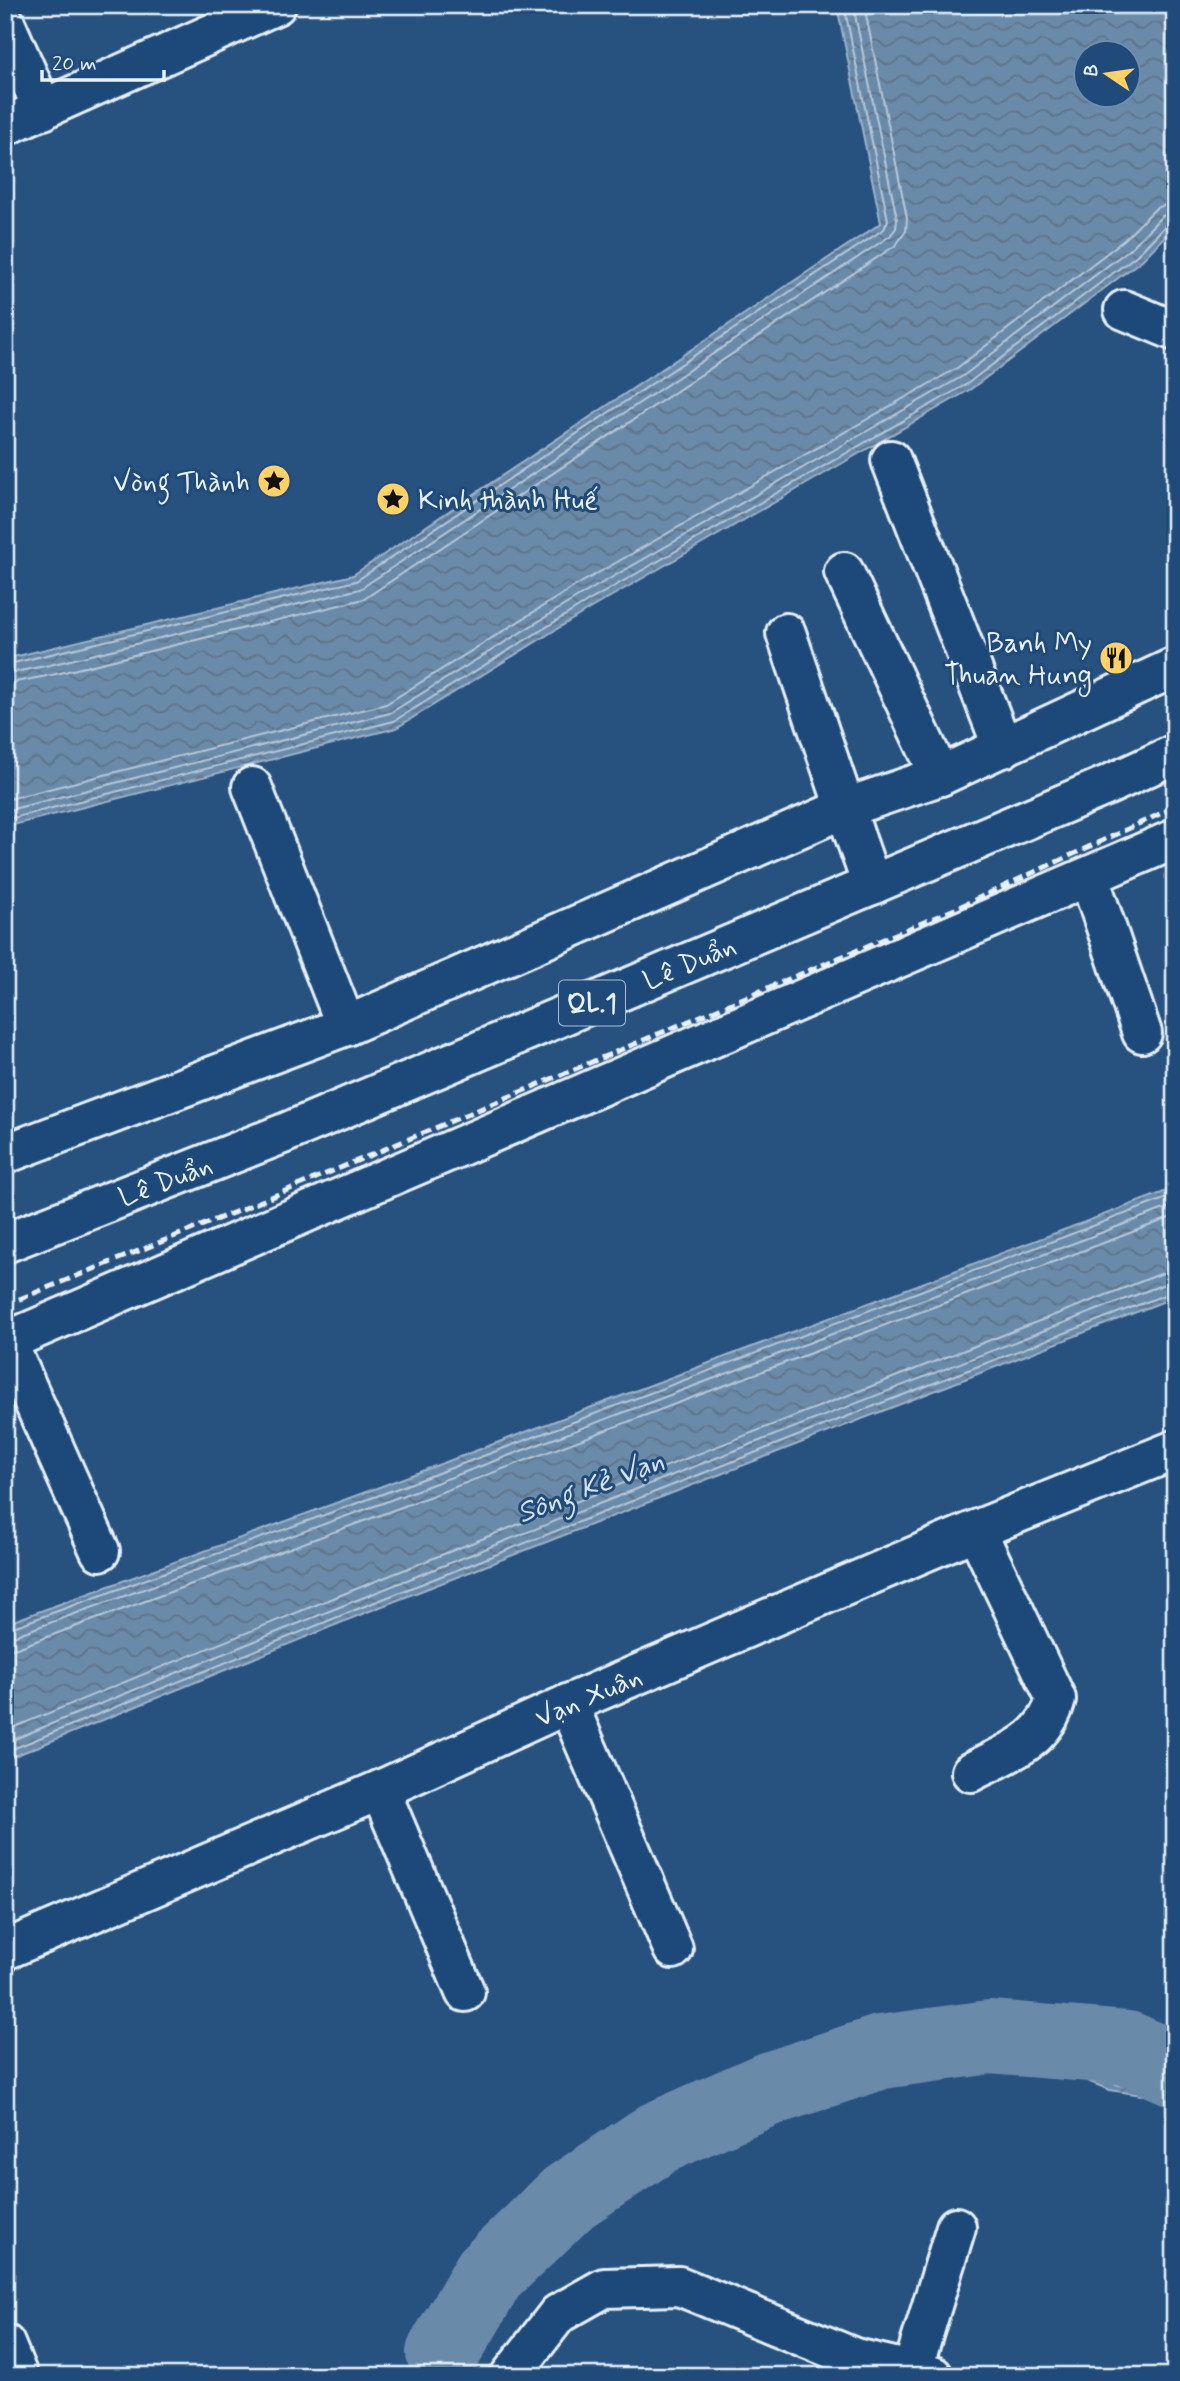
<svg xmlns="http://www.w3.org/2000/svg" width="1180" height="2381" viewBox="0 0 1180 2381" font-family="Mynerve,sans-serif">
<defs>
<pattern id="water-waves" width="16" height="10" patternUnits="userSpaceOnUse" patternTransform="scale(1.75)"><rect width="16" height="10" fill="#6b8aaa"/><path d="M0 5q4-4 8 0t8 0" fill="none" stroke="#5e7388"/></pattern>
</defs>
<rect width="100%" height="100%" fill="#27517f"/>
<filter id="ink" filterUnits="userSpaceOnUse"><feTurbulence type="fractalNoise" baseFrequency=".0143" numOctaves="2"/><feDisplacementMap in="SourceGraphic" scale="14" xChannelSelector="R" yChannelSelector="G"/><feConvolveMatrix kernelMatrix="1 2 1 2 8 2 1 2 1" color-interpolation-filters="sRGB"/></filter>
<g filter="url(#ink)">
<g fill="url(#water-waves)" stroke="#9db3c9" stroke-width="2" fill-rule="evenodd">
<path d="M1175 5V226L1142 260 971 389 591 608 396 728 5 827V659L353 575 881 223 837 6ZM1086 52H1128V94H1086Z"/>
<path d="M1175 1188V1297L367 1612 5 1760V1624L374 1489Z"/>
<path d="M1063 2017 1175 2043V2096L1142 2095 1110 2090 1062 2071 1023 2053 970 2040 1032 2018Z"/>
</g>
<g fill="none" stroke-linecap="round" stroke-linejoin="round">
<g stroke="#b6c8d9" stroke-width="2">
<path d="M5 665 356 581 884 229 888 220 844 5"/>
<path d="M5 674 50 665 360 589 890 236 896 228 897 219 853 5"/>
<path d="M5 684 52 675 364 599 896 245 906 231 907 218 864 5"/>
<path d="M5 800 386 704 577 585 957 368 1124 240 1156 208 1175 202"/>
<path d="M5 811 390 713 583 594 963 376 1131 248 1162 216 1175 213"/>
<path d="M5 820 394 721 587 602 967 384 1137 255 1168 223 1175 222"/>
<path d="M5 1630 377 1496 1175 1195"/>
<path d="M5 1639 380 1504 1175 1205"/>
<path d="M5 1650 17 1648 383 1514 1175 1216"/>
<path d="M5 1731C389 1573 776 1423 1163 1273L1175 1271"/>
<path d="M5 1743C390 1584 778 1433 1167 1283L1175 1282"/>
<path d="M5 1752 365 1606 874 1406 1175 1291"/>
<path d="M1175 2049 1062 2025H1033L1008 2036 1006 2039 1008 2042C1043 2051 1074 2071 1109 2082 1130 2089 1153 2088 1175 2089"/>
<path d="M1107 2053 1138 2061 1140 2065 1136 2068 1104 2059 1103 2055Z"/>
<path d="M1175 2058 1062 2033 1036 2034 1033 2037 1034 2040C1062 2051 1086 2067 1115 2075 1134 2080 1155 2080 1175 2081"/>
</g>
<path stroke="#6b8aaa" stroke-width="74" d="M443 2353 489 2274 569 2197 658 2138 766 2090 881 2052 990 2037 1127 2048 1175 2069"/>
<defs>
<g id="minor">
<path d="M5 23 43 110"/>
<path d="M5 126 276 5"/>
<path d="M1124 310 1175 331"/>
<path d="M891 460 1003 748"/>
<path d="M844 572 940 776"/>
<path d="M786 633 845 808"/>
<path d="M252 787 346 1026"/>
<path d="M1089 877 1142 1033"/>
<path d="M5 1342 1175 839"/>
<path d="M7 1342 100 1551"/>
<path d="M568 1704 673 1949"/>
<path d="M971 1772C1007 1753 1045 1742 1056 1699L976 1530"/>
<path d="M380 1790 465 1992"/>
<path d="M5 1950 380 1790 568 1704 976 1530 1175 1450"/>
<path d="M5 2344 18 2376"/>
<path d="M912 2371 956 2227"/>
<path d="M510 2376 558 2314 604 2288 679 2286 855 2358 933 2376"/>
</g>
<g id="major">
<path d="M5 1154 346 1026 845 808 940 776 1175 667"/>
<path d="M5 1243 285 1133 1108 785 1175 754"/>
</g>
<path id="highway" d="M845 808 872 885"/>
</defs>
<use href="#minor" stroke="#e8f1f8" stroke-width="44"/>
<use href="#major" stroke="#e8f1f8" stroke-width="44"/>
<use href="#highway" stroke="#e8f1f8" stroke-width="44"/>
<use href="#minor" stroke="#1f4a7a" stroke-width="38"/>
<use href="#major" stroke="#1f4a7a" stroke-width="38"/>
<use href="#highway" stroke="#1f4a7a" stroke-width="38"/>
<path stroke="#e8f1f8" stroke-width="5" stroke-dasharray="10 5" stroke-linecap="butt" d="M5 1305 245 1208 955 909 1175 807"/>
</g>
</g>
<defs>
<symbol id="sight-disc" viewBox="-11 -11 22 22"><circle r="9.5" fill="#ffd166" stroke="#1f4a7a"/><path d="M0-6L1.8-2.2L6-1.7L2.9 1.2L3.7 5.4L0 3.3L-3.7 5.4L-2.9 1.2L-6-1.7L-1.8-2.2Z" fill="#111"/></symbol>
<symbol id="restaurant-disc" viewBox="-11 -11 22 22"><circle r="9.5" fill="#ffd166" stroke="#1f4a7a"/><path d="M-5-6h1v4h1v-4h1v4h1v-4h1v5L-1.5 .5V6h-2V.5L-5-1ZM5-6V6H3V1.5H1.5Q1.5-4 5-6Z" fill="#111"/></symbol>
</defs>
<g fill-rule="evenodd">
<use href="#sight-disc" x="255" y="462" width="38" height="38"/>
<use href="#sight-disc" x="374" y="480" width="38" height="38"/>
<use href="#restaurant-disc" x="1097" y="639" width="38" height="38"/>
</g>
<g text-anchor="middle" stroke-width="6" stroke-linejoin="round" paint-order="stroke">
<rect fill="#1f4a7a" stroke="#acbfd2" stroke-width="2" x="559" y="980.5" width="66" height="45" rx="5"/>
<g font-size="26" font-weight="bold" fill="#e8f1f8">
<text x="592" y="1012">QL.1</text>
</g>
<g font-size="28" fill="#e8f1f8" stroke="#1f4a7a" text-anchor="end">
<text x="250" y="491">Vòng Thành</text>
<text x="418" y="509" text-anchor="start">Kinh thành Huế</text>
<text x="1092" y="652">Banh My<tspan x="1092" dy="32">Thuan Hung</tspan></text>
</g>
<g font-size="28" fill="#e8f1f8" stroke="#1f4a7a">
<text transform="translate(689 962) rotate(-23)" y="10">Lê Duẩn</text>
<text transform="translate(165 1180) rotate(-21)" y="10">Lê Duẩn</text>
<text transform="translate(588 1696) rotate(-23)" y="10">Vạn Xuân</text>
</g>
<g font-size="30" font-style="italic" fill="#d5e2ec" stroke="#1f4a7a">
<text transform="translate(590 1486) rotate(-21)" y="10">Sông Kẻ Vạn</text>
</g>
</g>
<rect width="1180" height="2381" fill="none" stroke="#1f4a7a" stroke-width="28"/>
<rect x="14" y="14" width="1152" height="2353" fill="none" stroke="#e8f1f8" stroke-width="2.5" filter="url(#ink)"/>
<g transform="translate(1107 74) rotate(283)"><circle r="33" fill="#1f4a7a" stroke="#6f8dac" stroke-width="2"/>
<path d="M0-5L12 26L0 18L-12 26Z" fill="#ffd166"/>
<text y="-10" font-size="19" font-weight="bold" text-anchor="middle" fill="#e8f1f8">B</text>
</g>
<path d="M42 70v10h122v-10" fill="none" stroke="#e8f1f8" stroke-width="3.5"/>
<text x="52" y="70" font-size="21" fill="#e8f1f8" stroke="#1f4a7a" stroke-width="5" paint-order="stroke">20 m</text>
</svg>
